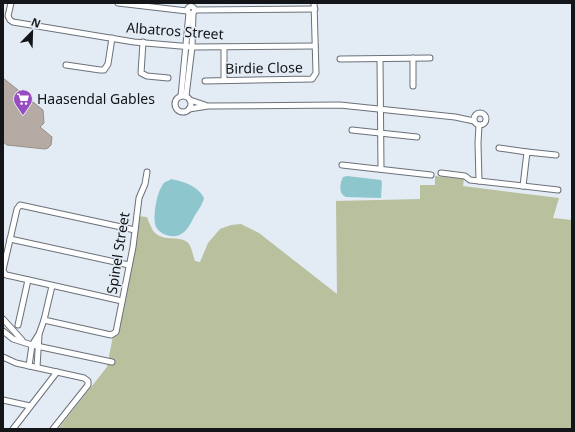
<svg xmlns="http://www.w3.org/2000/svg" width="575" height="432" viewBox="0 0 575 432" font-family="'Noto Sans',sans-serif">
<rect width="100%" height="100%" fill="#e3ebf4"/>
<path fill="#b8c09e" d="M435 176 464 179 463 186 559 198 553 218 572 220V429H58L107 367 136 216 147 217C149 222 151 228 154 232 164 243 181 234 189 244 192 248 193 256 195 261L200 262 208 243 220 229 231 225 241 224 259 233 337 294 336 201 420 199V185H435Z"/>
<g fill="#8dc6cc">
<path d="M347 176 381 180 382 182 381 198 346 197C338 194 340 183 343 177Z"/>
<path d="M171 179C183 181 198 186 204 198 202 206 198 210 194 217 191 223 187 231 181 234 174 239 160 235 156 227 152 217 157 189 165 182 166 182 170 180 171 179Z"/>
</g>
<path fill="#b5aba4" stroke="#978e87" d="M3 78 43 110 44 123 40 127 52 137 51 145 48 148 45 149 7 145 3 142Z"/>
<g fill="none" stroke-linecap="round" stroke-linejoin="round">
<defs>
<g id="minor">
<path d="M11 3 8 16 10 20 13 22 134 42 192 47 315 46"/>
<path d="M118 3 187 11"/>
<circle cx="191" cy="10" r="3.5"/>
<path d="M195 10 315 9"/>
<path d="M143 42 141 73 147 76 168 78"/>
<path d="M224 47V80"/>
<path d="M413 58V86"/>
<path d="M340 59 430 58"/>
<path d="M380 59 381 169"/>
<path d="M66 65 100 70H104L108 64 112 38"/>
<path d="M205 81 312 79 316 73 314 3"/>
<circle cx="183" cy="104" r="8"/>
<path d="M181 96 189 13"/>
<path d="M186 96 192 47 193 13"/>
<path d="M190 100 205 105"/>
<path d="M189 109 208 106 340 105 455 117 474 121"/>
<circle cx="480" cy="119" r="6"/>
<path d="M479 125 478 143 479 181"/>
<path d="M352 130 417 137"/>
<path d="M499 148 527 152"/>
<path d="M342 165 431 175"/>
<path d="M441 173 465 176 470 180 558 190"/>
<path d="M523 186 527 152 556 155"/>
<path d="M10 239 129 265"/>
<path d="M3 270 17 209 20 205 135 230"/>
<path d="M3 271 6 275 11 276 122 301"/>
<path d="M3 319 22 340"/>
<path d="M44 320 111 335 116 332 133 247 139 198 145 184 147 172"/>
<path d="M18 325 28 280"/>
<path d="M3 331 13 339 32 345 112 362"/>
<path d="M3 357 16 363 84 378 88 381V385L53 429"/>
<path d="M29 366 32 345 39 334 44 320 52 286"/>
<path d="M37 367 39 335"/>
<path d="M3 400 30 406"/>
<path d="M13 429 57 372"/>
</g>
</defs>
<use href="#minor" stroke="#6b7179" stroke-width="7"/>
<use href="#minor" stroke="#fff" stroke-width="5"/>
</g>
<defs>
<symbol id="supermarket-pin" viewBox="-11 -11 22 30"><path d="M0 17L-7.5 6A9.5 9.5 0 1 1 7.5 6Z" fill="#974dc0" stroke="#e3ebf4"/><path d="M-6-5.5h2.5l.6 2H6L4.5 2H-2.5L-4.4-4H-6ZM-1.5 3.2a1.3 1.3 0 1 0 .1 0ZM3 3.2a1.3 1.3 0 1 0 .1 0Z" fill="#fff"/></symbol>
</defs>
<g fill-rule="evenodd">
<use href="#supermarket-pin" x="12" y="88" width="22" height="30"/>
</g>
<g text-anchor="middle" stroke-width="3" stroke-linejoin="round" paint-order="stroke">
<g font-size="14" fill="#131518" stroke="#e3ebf4">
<text transform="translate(175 31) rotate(4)" y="5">Albatros Street</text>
<text transform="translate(264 68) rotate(-1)" y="5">Birdie Close</text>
<text transform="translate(118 253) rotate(-81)" y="5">Spinel Street</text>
</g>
<g font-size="14" fill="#131518" stroke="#e3ebf4" text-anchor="start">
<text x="37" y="104">Haasendal Gables</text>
</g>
</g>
<rect width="575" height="432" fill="none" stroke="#131518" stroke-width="8"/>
<g transform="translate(32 32) rotate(23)" stroke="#e3ebf4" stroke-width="3" paint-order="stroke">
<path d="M0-3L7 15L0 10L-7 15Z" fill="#131518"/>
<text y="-6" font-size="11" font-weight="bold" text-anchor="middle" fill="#131518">N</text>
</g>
</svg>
